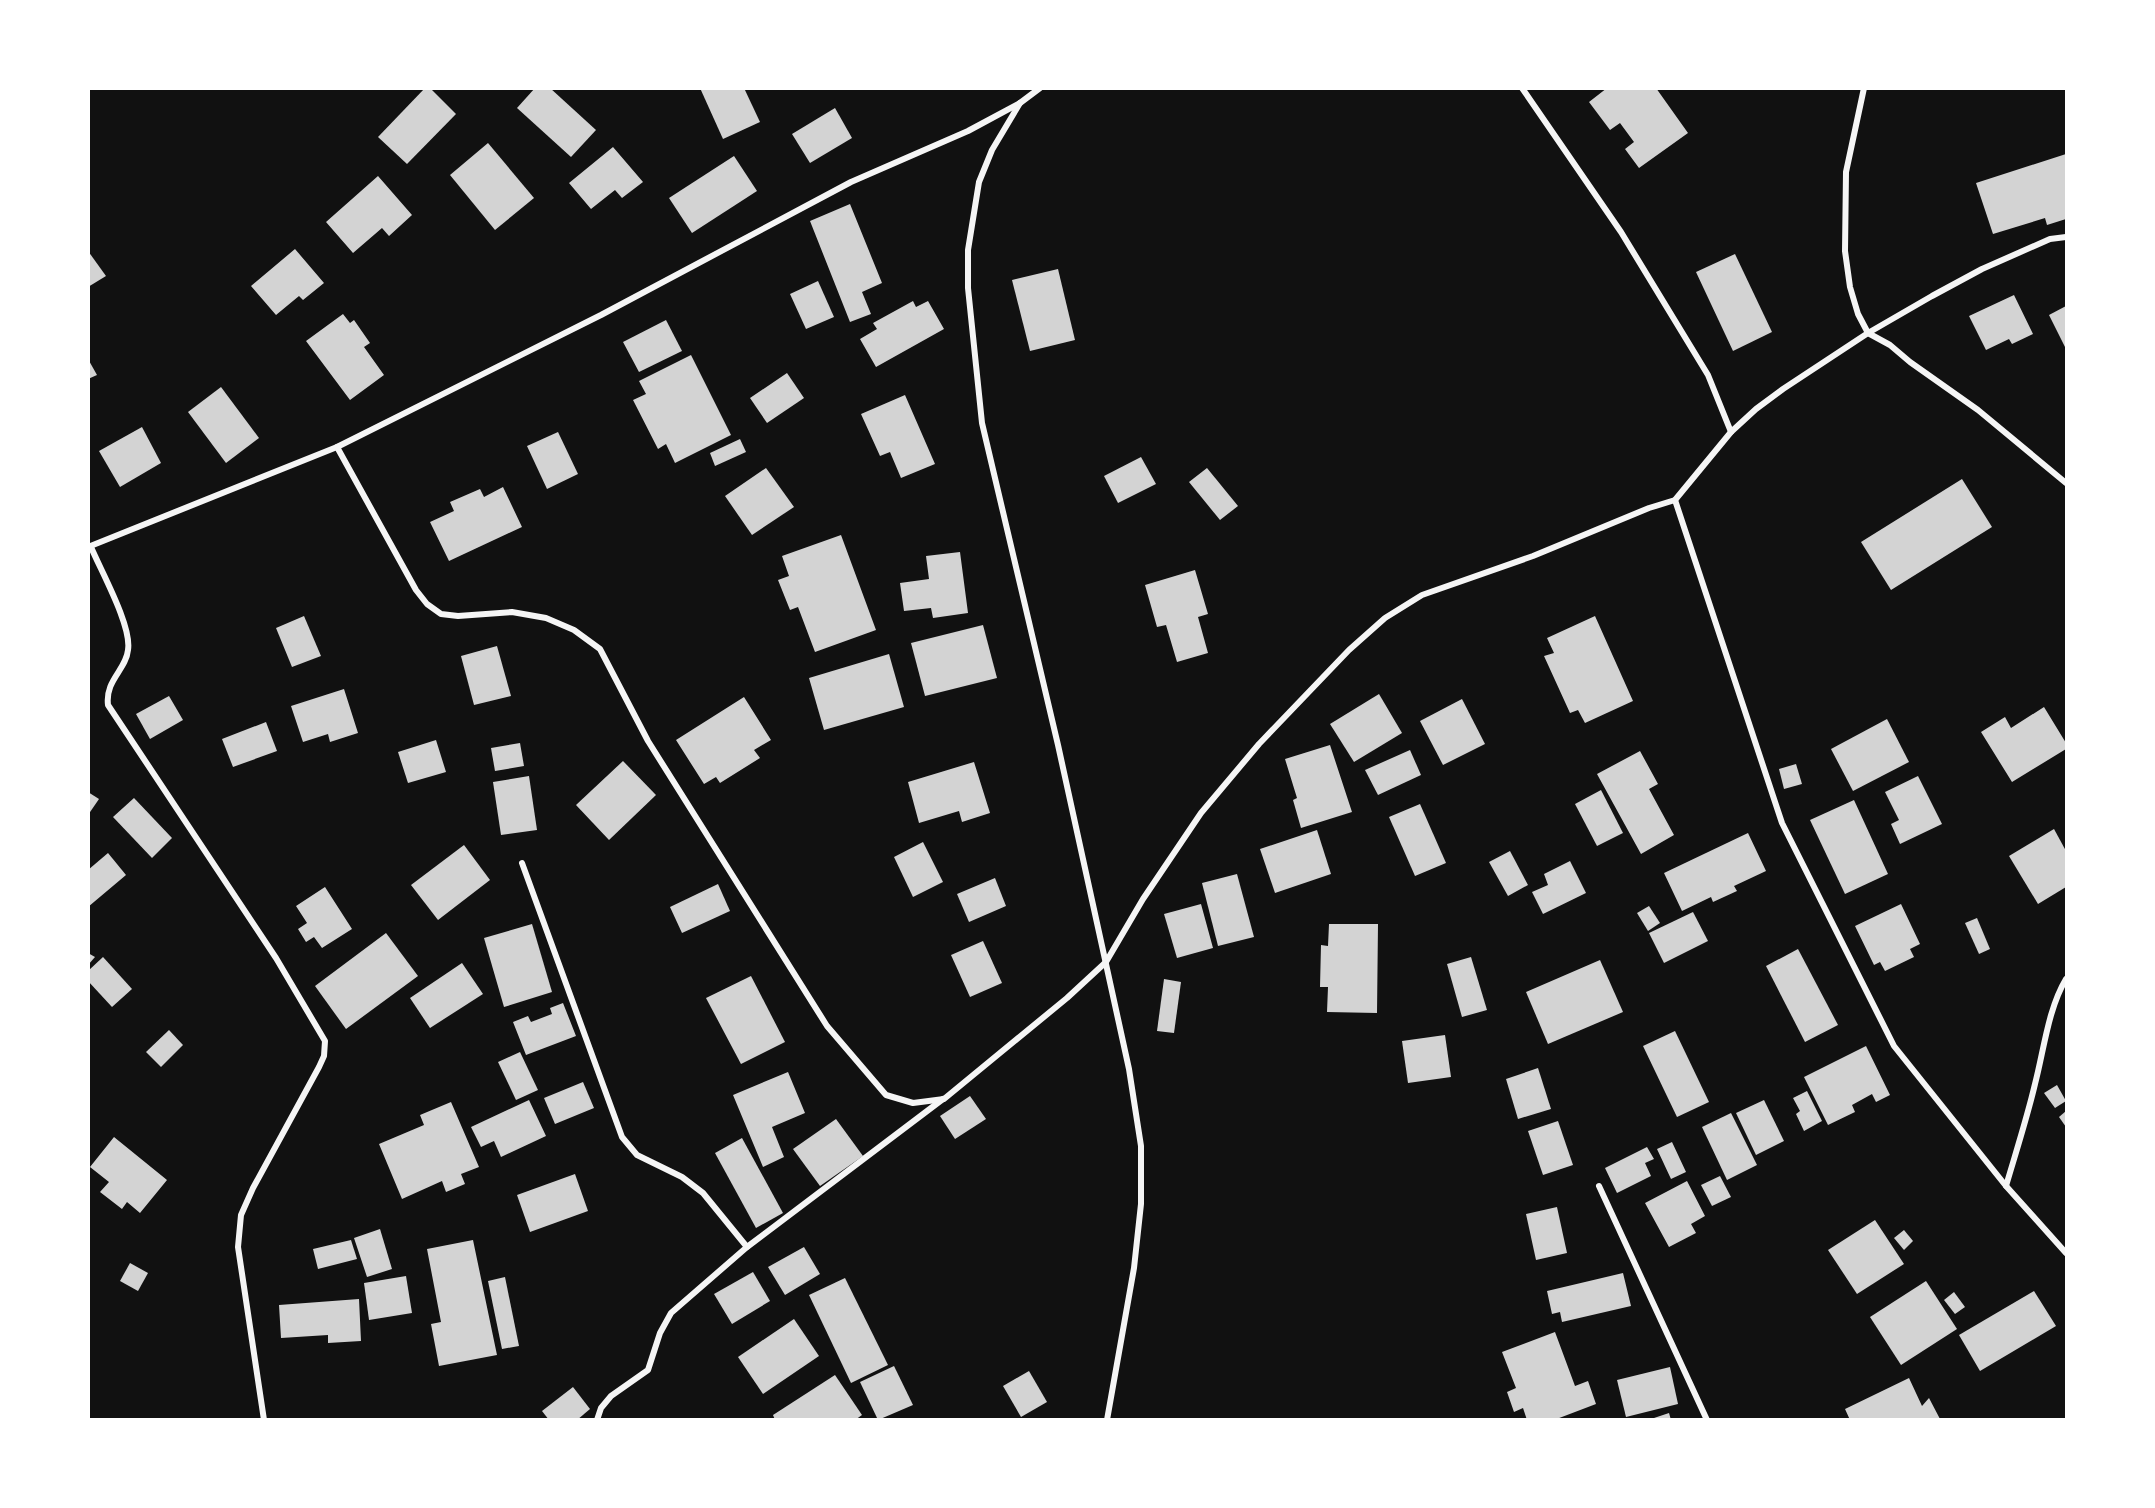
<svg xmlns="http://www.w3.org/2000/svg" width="2155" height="1508" viewBox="0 0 2155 1508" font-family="Lora,serif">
<rect width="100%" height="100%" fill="#111"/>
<g fill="#d3d3d3">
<path d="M425 88H430L456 114 407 164 378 137Z"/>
<path d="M535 88H550L596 130 571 157 517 108Z"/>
<path d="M700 88H744L760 122 723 139Z"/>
<path d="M1607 88H1656L1688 133 1639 168 1625 149 1634 142 1620 123 1610 130 1589 102Z"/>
<path d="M835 108 852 138 810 163 792 134Z"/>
<path d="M488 143 534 198 495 230 450 175Z"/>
<path d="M613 147 643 182 622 198 615 190 591 209 569 183Z"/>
<path d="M2066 154V219L2047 225 2045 218 1993 234 1976 183Z"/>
<path d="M734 156 757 191 692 233 669 198Z"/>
<path d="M378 176 412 215 389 236 382 228 353 253 326 222Z"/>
<path d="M850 204 882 283 862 292 871 314 850 322 810 221Z"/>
<path d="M295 249 324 283 303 300 299 296 276 315 251 286Z"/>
<path d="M88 251 106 276 88 287Z"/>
<path d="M1735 254 1772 332 1733 351 1696 272Z"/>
<path d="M1058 269 1075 340 1030 351 1012 280Z"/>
<path d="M818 281 834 317 806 329 790 294Z"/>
<path d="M2014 295 2033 334 2012 344 2009 339 1986 350 1969 316Z"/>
<path d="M913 301 916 307 928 301 944 329 876 367 860 339 877 329 873 323Z"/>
<path d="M2066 306V349L2049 315Z"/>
<path d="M343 314 350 323 354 320 370 343 364 347 384 375 350 400 306 341Z"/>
<path d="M666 320 682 351 639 372 623 342Z"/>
<path d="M691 355 731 435 675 463 666 444 658 449 633 400 646 394 639 381Z"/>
<path d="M88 359 97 375 88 379Z"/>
<path d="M787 373 804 398 767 423 750 398Z"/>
<path d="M221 387 259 438 226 463 188 412Z"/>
<path d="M905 395 935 464 901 478 890 452 880 456 861 414Z"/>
<path d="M142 427 161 463 120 487 99 451Z"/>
<path d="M558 432 578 474 547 489 527 446Z"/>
<path d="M740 439 746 452 715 466 710 453Z"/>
<path d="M1141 457 1156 484 1118 503 1104 476Z"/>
<path d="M766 468 794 507 752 535 725 496Z"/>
<path d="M1207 468 1238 506 1220 520 1189 482Z"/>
<path d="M1962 479 1992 527 1891 590 1861 542Z"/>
<path d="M503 487 522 527 449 561 430 522 454 511 450 502 480 489 484 497Z"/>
<path d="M841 535 876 630 815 652 798 607 790 610 778 580 789 576 782 556Z"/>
<path d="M960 552 968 613 933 618 931 608 904 611 900 583 929 579 926 556Z"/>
<path d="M1195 570 1208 614 1198 617 1208 653 1177 662 1166 625 1157 627 1145 585Z"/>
<path d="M304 616 321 656 292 667 276 628Z"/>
<path d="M1595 616 1633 701 1585 723 1578 710 1570 713 1544 656 1554 653 1547 638Z"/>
<path d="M983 625 997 678 925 696 911 643Z"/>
<path d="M497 646 511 696 474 705 461 656Z"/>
<path d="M889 654 904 707 824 730 809 678Z"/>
<path d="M344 689 358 733 330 742 328 734 303 742 291 706Z"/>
<path d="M1379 694 1402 733 1354 762 1330 724Z"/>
<path d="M169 696 183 720 150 739 136 714Z"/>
<path d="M744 697 771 740 754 750 760 758 720 783 716 777 704 784 676 740Z"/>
<path d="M1462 699 1485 744 1443 765 1420 721Z"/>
<path d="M2044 707 2066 743V749L2012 782 1981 732 2005 717 2011 728Z"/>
<path d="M1887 719 1909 762 1853 791 1831 749Z"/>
<path d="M266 722 277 751 233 767 222 739Z"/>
<path d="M436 740 446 772 408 783 398 752Z"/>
<path d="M520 743 524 766 495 771 491 748Z"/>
<path d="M1330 745 1352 812 1301 828 1293 800 1297 798 1285 759Z"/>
<path d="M1410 750 1421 775 1378 795 1365 770Z"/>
<path d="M1640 751 1658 784 1649 789 1674 835 1641 854 1597 774Z"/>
<path d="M623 761 656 795 609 840 576 805Z"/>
<path d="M974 762 990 813 962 822 959 811 919 823 908 782Z"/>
<path d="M1796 764 1802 784 1784 789 1779 769Z"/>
<path d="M529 776 537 830 501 835 493 782Z"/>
<path d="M1918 776 1942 824 1900 844 1891 824 1899 820 1885 792Z"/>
<path d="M1601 790 1623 833 1597 846 1575 804Z"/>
<path d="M88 792 99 799 88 815Z"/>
<path d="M134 798 172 838 152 858 113 817Z"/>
<path d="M1854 800 1888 874 1845 894 1810 820Z"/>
<path d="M1420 804 1446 863 1415 876 1389 817Z"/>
<path d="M2054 829 2066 851V887L2038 904 2009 856Z"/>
<path d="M1317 830 1331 874 1275 893 1260 849Z"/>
<path d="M1748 833 1766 871 1734 886 1737 891 1713 902 1711 897 1682 911 1664 873Z"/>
<path d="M923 842 943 882 913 897 894 857Z"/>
<path d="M464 845 490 880 438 920 411 885Z"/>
<path d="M1510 851 1528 885 1508 896 1489 862Z"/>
<path d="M108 853 126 875 88 907V870Z"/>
<path d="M1570 861 1586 893 1543 914 1532 892 1548 885 1544 874Z"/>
<path d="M1237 874 1254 937 1218 946 1202 883Z"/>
<path d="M995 878 1006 906 969 922 957 894Z"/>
<path d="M718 884 730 911 682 933 670 907Z"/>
<path d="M325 887 352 929 322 948 314 937 306 942 298 929 307 923 296 906Z"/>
<path d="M1201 904 1213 948 1177 958 1164 914Z"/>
<path d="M1901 904 1920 944 1910 949 1914 957 1885 971 1880 962 1874 965 1855 926Z"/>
<path d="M1649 906 1660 923 1648 931 1637 913Z"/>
<path d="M1693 912 1708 941 1664 963 1649 933Z"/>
<path d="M1977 918 1990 949 1979 954 1965 923Z"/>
<path d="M532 924 552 992 504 1007 484 938Z"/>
<path d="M1329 924H1378L1377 1013 1327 1012 1328 987H1320L1321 945 1328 946Z"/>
<path d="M386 933 418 976 346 1029 315 986Z"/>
<path d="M983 941 1002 983 970 997 951 955Z"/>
<path d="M1798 949 1838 1025 1805 1042 1766 966Z"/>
<path d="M88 953 95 957 88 965Z"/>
<path d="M103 957 132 989 112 1007 88 981V971Z"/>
<path d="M1471 957 1487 1010 1462 1017 1447 964Z"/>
<path d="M1600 960 1623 1012 1548 1044 1526 992Z"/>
<path d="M462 963 483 994 430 1028 410 998Z"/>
<path d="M751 976 785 1042 741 1064 706 998Z"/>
<path d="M1164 979 1181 982 1174 1033 1157 1031Z"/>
<path d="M563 1003 576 1036 526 1055 513 1022 528 1016 531 1022 552 1014 550 1008Z"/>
<path d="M169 1030 183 1045 161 1067 146 1052Z"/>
<path d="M1675 1031 1709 1102 1677 1117 1643 1046Z"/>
<path d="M1445 1035 1451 1077 1408 1083 1402 1041Z"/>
<path d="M1866 1046 1890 1095 1876 1102 1872 1094 1852 1105 1855 1112 1828 1125 1804 1077Z"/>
<path d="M520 1052 538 1090 516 1100 498 1062Z"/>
<path d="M1538 1068 1551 1109 1518 1119 1506 1079Z"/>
<path d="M788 1072 805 1113 772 1127 784 1157 763 1167 733 1095Z"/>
<path d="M583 1082 594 1108 555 1124 544 1098Z"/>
<path d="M2057 1085 2066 1101 2055 1108 2044 1093Z"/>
<path d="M1807 1091 1822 1121 1804 1131 1796 1114 1800 1111 1793 1098Z"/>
<path d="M970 1096 986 1119 955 1139 940 1116Z"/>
<path d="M529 1100 546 1136 501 1157 494 1141 481 1147 471 1127Z"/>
<path d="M1764 1100 1784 1141 1756 1155 1736 1113Z"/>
<path d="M451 1102 479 1167 461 1174 465 1184 446 1192 442 1181 402 1199 379 1144 424 1125 420 1115Z"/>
<path d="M2066 1111V1127L2059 1117Z"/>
<path d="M1731 1113 1757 1165 1727 1180 1702 1127Z"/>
<path d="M836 1119 863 1156 820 1186 793 1149Z"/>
<path d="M1558 1121 1573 1165 1543 1175 1528 1131Z"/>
<path d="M114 1137 167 1180 140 1213 127 1202 122 1209 100 1192 109 1182 90 1167Z"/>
<path d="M742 1138 783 1213 756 1228 715 1153Z"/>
<path d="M1672 1142 1686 1172 1671 1179 1657 1149Z"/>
<path d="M1647 1147 1654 1159 1645 1163 1651 1176 1617 1193 1605 1168Z"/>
<path d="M575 1174 588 1211 530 1232 517 1195Z"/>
<path d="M1720 1176 1731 1197 1712 1206 1701 1185Z"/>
<path d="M1687 1181 1705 1216 1691 1224 1696 1233 1669 1247 1645 1203Z"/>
<path d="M1557 1207 1567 1253 1536 1260 1526 1214Z"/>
<path d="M1875 1220 1904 1264 1857 1294 1828 1250Z"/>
<path d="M380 1229 392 1269 367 1277 354 1238Z"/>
<path d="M1904 1230 1913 1241 1904 1250 1894 1238Z"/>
<path d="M351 1240 357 1259 318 1269 313 1249Z"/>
<path d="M473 1240 497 1355 439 1366 431 1324 441 1322 427 1249Z"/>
<path d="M804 1247 820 1274 785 1295 768 1267Z"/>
<path d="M130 1263 148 1273 138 1291 120 1281Z"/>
<path d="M753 1272 770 1301 732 1324 714 1294Z"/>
<path d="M1623 1273 1631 1306 1562 1322 1560 1312 1552 1314 1547 1291Z"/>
<path d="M406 1276 412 1313 369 1320 364 1283Z"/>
<path d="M505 1277 519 1346 502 1349 488 1281Z"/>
<path d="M845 1278 888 1365 851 1383 809 1295Z"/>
<path d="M1926 1281 1957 1329 1901 1365 1870 1317Z"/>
<path d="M2034 1291 2056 1326 1980 1371 1959 1335Z"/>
<path d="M1954 1292 1965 1307 1955 1314 1944 1300Z"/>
<path d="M359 1299 361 1341 328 1343V1335L281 1338 279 1305Z"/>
<path d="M794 1319 819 1356 763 1394 738 1357Z"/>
<path d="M1555 1332 1575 1386 1588 1381 1596 1404 1554 1420H1527L1523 1408 1514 1412 1507 1392 1516 1388 1502 1352Z"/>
<path d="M894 1366 913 1405 878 1420 860 1382Z"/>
<path d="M1670 1367 1678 1404 1626 1417 1617 1380Z"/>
<path d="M1029 1371 1047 1402 1021 1417 1003 1386Z"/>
<path d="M835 1375 862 1415 855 1420H775L773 1415Z"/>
<path d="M1909 1378 1922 1406 1929 1398 1940 1419 1850 1420 1845 1409Z"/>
<path d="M573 1387 590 1409 577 1420H549L542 1411Z"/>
<path d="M1669 1413 1671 1420H1651V1419Z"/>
</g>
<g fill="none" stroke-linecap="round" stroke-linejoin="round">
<g stroke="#f5f5f5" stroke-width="6">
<path d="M1522 88 1621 232 1708 375 1731 432"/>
<path d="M1864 88 1846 172 1845 251 1850 287 1858 314 1868 333 1890 345 1910 362 1978 410 2066 483"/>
<path d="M1020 103 992 150 979 182 968 250V288L982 423 1058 745 1129 1069 1141 1146V1204L1134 1268 1107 1420"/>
<path d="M337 447 416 590 427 604 441 614 458 616 512 612 546 618 574 630 600 649 648 741 827 1026 886 1095 913 1103 944 1099 1067 998 1106 962 1143 899 1201 813 1259 744 1349 650 1385 618 1422 595 1533 556 1649 508 1675 500 1731 432 1756 409 1783 389 1868 333 1932 296 1982 269 2050 239 2066 237"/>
<path d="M1675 500 1782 823 1894 1046 2006 1186 2066 1253"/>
<path d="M88 547 337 447 601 315 851 182 968 131 1020 103 1040 88"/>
<path d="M91 547C101 571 132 626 128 650 126 670 105 680 108 705L276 958 325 1041 324 1056 319 1067 253 1188 241 1215 238 1247 264 1420"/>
<path d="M522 863 622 1137 637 1155 682 1177 703 1193 747 1247"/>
<path d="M1599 1186 1707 1420"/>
<path d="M2006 1186C2016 1152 2027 1118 2035 1084 2044 1050 2048 1009 2066 979"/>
<path d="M597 1420 601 1408 611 1396 648 1370 660 1333 671 1313 747 1247 943 1099"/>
</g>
</g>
<rect width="2155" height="1508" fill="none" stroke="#ffffff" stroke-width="180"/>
</svg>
